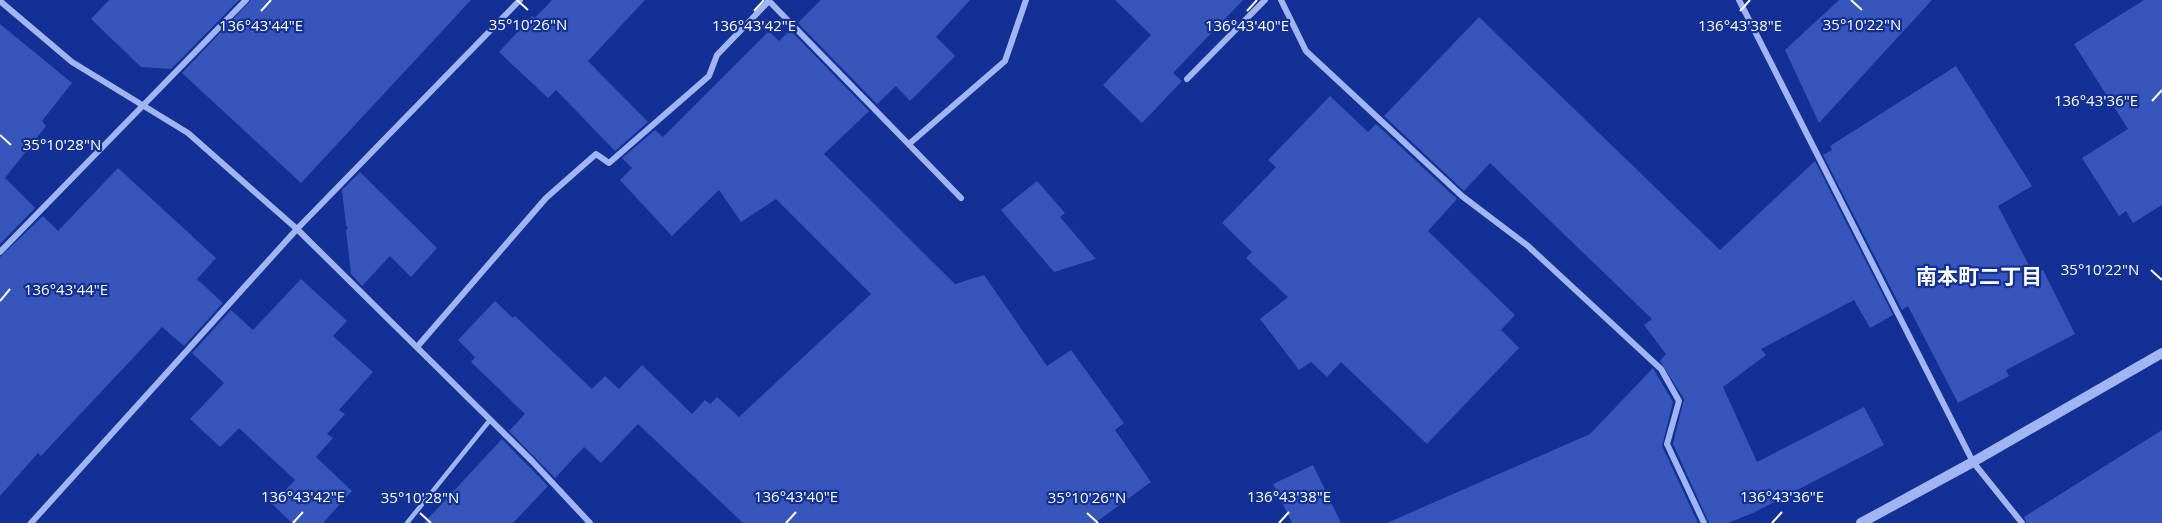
<svg xmlns="http://www.w3.org/2000/svg" width="2162" height="523" viewBox="0 0 2162 523" font-family="'Open Sans','Noto Sans JP',sans-serif">
<rect width="100%" height="100%" fill="#123095"/>
<g fill="#3656bc">
<path d="M109 0H239L171 69 141 67 91 19Z"/>
<path d="M251 0H471L301 183 182 73Z"/>
<path d="M552 0H645L588 61 648 122 615 151 556 90 548 98 499 52 532 16 535 18Z"/>
<path d="M821 0H970L936 37 955 56 910 101 896 86 877 104 798 23Z"/>
<path d="M1115 0H1243L1173 73 1182 81 1142 123 1103 85 1151 35Z"/>
<path d="M1839 0H1932L1819 123 1785 50Z"/>
<path d="M2144 0H2162V205L2133 223 2126 211 2119 216 2082 158 2128 129 2074 44Z"/>
<path d="M1479 17 1720 250 1815 161 1893 315 1870 328 1854 300 1761 349 1766 355 1723 387 1757 462 1864 407 1884 445 1753 513 1728 523H1709L1673 444 1684 399 1660 361 1666 354 1644 325 1652 319 1490 163 1464 191 1384 116Z"/>
<path d="M0 24 72 83 42 121 46 126 5 178 35 208 0 244Z"/>
<path d="M790 30 869 111 824 154 955 284 984 275 1047 366 1071 350 1124 423 1115 430 1151 482 1095 523H743L638 424 601 463 584 447 555 478 509 431 525 414 471 362 475 357 458 340 495 301 513 318 515 316 592 389 605 376 619 389 642 365 692 414 705 400 710 404 717 397 739 417 871 294 776 199 741 222 719 190 672 236 620 180 632 168 622 158 655 130 663 137 769 31 779 41Z"/>
<path d="M1956 66 2032 186 1998 206 2034 275 2043 270 2075 334 2006 370 2009 376 1958 403 1908 306 1902 310 1823 155 1832 150 1830 146Z"/>
<path d="M1330 96 1368 132 1376 124 1457 199 1428 231 1515 315 1501 330 1519 348 1427 444 1341 362 1327 377 1311 362 1299 370 1260 319 1288 297 1246 258 1252 252 1222 223 1276 167 1268 160Z"/>
<path d="M118 168 216 258 197 279 223 303 184 346 162 327 41 456 38 453 0 496V257L43 216 58 231Z"/>
<path d="M360 172 437 248 411 277 390 256 362 286 351 274 346 230 348 228 346 225 342 190Z"/>
<path d="M1037 181 1065 213 1060 217 1096 259 1054 272 1001 210Z"/>
<path d="M301 279 347 321 333 336 373 372 339 410 345 414 327 434 333 438 316 457 352 491 323 523H292L272 504 295 480 239 428 220 447 190 419 224 383 192 353 231 310 253 330Z"/>
<path d="M1653 368 1673 402 1662 446 1698 523H1387L1590 434Z"/>
<path d="M2162 430V523H2027L2024 517Z"/>
<path d="M502 439 548 486 513 523H424Z"/>
<path d="M1313 465 1341 523H1292L1273 484Z"/>
</g>
<g fill="none" stroke-linecap="round" stroke-linejoin="round">
<path stroke="#a1b5f3" stroke-width="4.5" d="M407 523 490 420"/>
<g stroke="#a1b5f3" stroke-width="6">
<path d="M768 0 961 198"/>
<path d="M1281 0 1306 51 1462 196 1528 246 1661 369 1679 401 1667 444 1704 523"/>
<path d="M1739 0 1973 462 2022 523"/>
<path d="M0 1 72 62 188 133 297 229 532 461 590 523"/>
<path d="M1187 79 1265 0"/>
<path d="M909 144 1005 61 1026 0"/>
<path d="M0 252 246 0"/>
<path d="M417 347 546 198 596 154 609 163 709 76 717 55 769 1"/>
<path d="M31 523 297 229 520 0"/>
</g>
<path stroke="#a1b5f3" stroke-width="10" d="M1861 523 1973 462 2162 353"/>
</g>
<path fill="none" stroke="#fff" stroke-width="2" d="M517 0 528 10M1851 0 1862 10M261 11 271 0M754 11 764 0M1247 11 1257 0M1740 11 1750 0M2152 101 2162 90M0 135 11 145M2151 270 2162 280M0 301 10 289M420 513 431 523M1087 513 1098 523M293 523 303 512M786 523 796 512M1279 523 1289 512M1772 523 1782 512"/>
<g text-anchor="middle" stroke-width="4.5" stroke-linejoin="round" paint-order="stroke">
<g font-size="21" font-weight="bold" fill="#fff" stroke="#123095">
<text x="1979" y="284">南本町二丁目</text>
</g>
</g>
<g font-size="15" text-anchor="middle" fill="#fff" stroke="#123095" stroke-width="4.5" stroke-linejoin="round" paint-order="stroke">
<text x="1862" y="30">35°10'22"N</text>
<text x="528" y="30">35°10'26"N</text>
<text x="261" y="31">136°43'44"E</text>
<text x="754" y="31">136°43'42"E</text>
<text x="1247" y="31">136°43'40"E</text>
<text x="1740" y="31">136°43'38"E</text>
<text x="2096" y="106">136°43'36"E</text>
<text x="62" y="150">35°10'28"N</text>
<text x="2100" y="275">35°10'22"N</text>
<text x="66" y="295">136°43'44"E</text>
<text x="303" y="502">136°43'42"E</text>
<text x="796" y="502">136°43'40"E</text>
<text x="1289" y="502">136°43'38"E</text>
<text x="1782" y="502">136°43'36"E</text>
<text x="420" y="503">35°10'28"N</text>
<text x="1087" y="503">35°10'26"N</text>
</g>
</svg>
